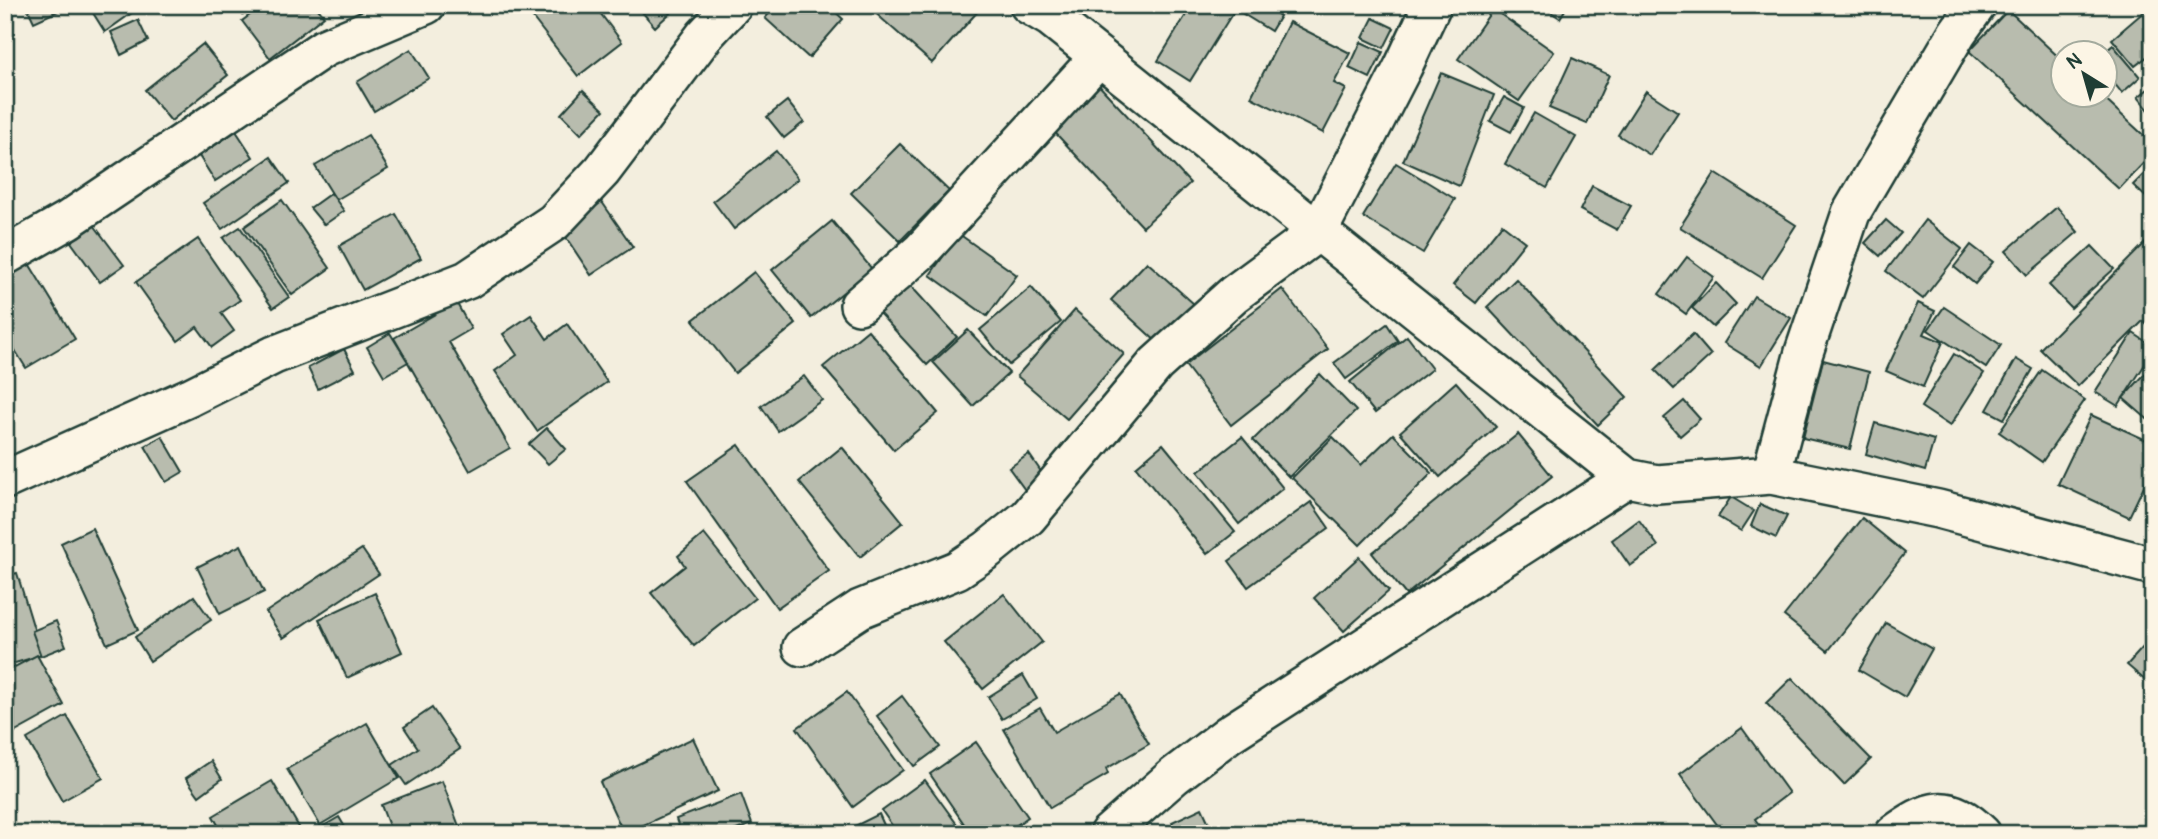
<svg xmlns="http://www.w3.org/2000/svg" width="2158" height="839" viewBox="0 0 2158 839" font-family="Pangolin,sans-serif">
<rect width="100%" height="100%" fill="#f3eede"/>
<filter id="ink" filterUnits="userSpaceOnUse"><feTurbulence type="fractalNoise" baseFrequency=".0143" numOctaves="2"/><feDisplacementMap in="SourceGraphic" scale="14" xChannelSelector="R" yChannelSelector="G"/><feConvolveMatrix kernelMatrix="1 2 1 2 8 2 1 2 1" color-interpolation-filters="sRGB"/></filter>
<g filter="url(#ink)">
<g fill="#b8bcae" stroke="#1f3d34" stroke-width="2">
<path d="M26 5H55L58 11 34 22Z"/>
<path d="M88 5H143L105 32Z"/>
<path d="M236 5H257L243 15Z"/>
<path d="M263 5H315L324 16 270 58 242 21Z"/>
<path d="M547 5H594L622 42 578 76 532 17Z"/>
<path d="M636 5H679L655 27Z"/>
<path d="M777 5H828L843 19 809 58 765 18Z"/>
<path d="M878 5H973L979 10 932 63 873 11Z"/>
<path d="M1192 5H1263L1280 16 1271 31 1235 9 1190 81 1158 61Z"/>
<path d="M1540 5H1568L1560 18Z"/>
<path d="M1493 9 1554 52 1519 101 1458 59Z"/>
<path d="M2147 9 2153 15V52L2135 66 2112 39Z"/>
<path d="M2008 10 2064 62V94H2099L2153 144V153L2119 189 1969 51Z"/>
<path d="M1373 18 1394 28 1384 48 1363 38Z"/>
<path d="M138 20 148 41 121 55 111 32Z"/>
<path d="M1289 22 1350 53 1334 83 1346 89 1323 133 1251 97Z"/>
<path d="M1361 42 1383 52 1370 78 1349 68Z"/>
<path d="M203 44 228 75 171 121 145 90Z"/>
<path d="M2113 45 2140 77 2122 93 2106 73 2105 52Z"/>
<path d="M411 49 429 78 374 111 357 82Z"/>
<path d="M1572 58 1609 75 1587 124 1549 108Z"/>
<path d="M1441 73 1494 95 1459 186 1403 161Z"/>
<path d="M1094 80 1190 183 1143 227 1047 124Z"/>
<path d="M2153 85V115L2138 97Z"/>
<path d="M583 90 604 110 581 134 561 114Z"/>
<path d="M1646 91 1678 112 1650 155 1618 135Z"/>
<path d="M1504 97 1524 108 1511 132 1490 121Z"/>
<path d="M787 101 804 122 784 138 767 117Z"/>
<path d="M1534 113 1576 137 1547 188 1505 164Z"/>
<path d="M236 131 253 157 215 181 199 156Z"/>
<path d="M368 135 388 169 336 200 315 166Z"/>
<path d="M900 144 949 191 900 241 851 193Z"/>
<path d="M776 151 798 179 734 229 713 201Z"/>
<path d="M271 157 289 183 222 229 203 203Z"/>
<path d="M1396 163 1455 199 1423 253 1363 217Z"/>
<path d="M2153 165V204L2133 185Z"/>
<path d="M1715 173 1796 225 1762 278 1680 227Z"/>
<path d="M1592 186 1631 206 1617 230 1580 210Z"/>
<path d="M331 193 344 211 324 225 310 208Z"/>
<path d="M282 200 330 268 292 295 244 227Z"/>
<path d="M602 202 633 247 591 275 561 230Z"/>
<path d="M2057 207 2078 232 2027 275 2006 251Z"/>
<path d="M396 214 421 258 363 290 339 246Z"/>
<path d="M1886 220 1901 233 1880 256 1865 243Z"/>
<path d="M1925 220 1962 249 1923 299 1886 271Z"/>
<path d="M832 221 872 269 811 318 772 270Z"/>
<path d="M1502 224 1525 242 1476 303 1453 285Z"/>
<path d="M94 225 124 265 100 282 71 242Z"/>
<path d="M240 227 289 297 273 308 223 238Z"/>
<path d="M959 234 1017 275 987 316 930 275Z"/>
<path d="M2153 235V331L2143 321 2078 386 2040 349Z"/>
<path d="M198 239 240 300 221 313 234 331 212 347 197 327 178 341 136 282Z"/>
<path d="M1971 245 1993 262 1975 284 1954 267Z"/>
<path d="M2092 246 2114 269 2071 308 2049 285Z"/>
<path d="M25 257 75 339 26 368 5 334V269Z"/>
<path d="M1687 257 1714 277 1686 314 1659 294Z"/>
<path d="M1147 262 1194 304 1158 343 1111 300Z"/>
<path d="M754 272 796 324 735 373 693 320Z"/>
<path d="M1516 279 1627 397 1598 425 1487 307Z"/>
<path d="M1716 283 1736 304 1713 327 1692 308Z"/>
<path d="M910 285 957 337 927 365 879 313Z"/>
<path d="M1031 287 1061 322 1009 365 980 330Z"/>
<path d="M1282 289 1328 349 1231 425 1185 365Z"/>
<path d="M1754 296 1791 318 1761 366 1724 343Z"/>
<path d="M456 302 471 329 449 342 510 448 470 471 394 338Z"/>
<path d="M1918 303 1935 311 1924 334 1943 342 1923 387 1886 371Z"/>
<path d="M1944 307 2001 345 1986 368 1928 330Z"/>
<path d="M1075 310 1124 354 1067 419 1017 376Z"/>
<path d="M531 315 547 339 567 324 607 382 537 431 495 371 517 355 503 334Z"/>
<path d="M1387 324 1398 341 1346 379 1334 363Z"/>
<path d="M868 330 938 413 894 450 823 367Z"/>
<path d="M968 330 1009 373 973 406 933 362Z"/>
<path d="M390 333 408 362 384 376 367 347Z"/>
<path d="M2133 333 2153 346V352L2118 406 2095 392Z"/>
<path d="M1693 334 1711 355 1674 389 1655 370Z"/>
<path d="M1407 336 1432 369 1375 413 1350 382Z"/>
<path d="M344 349 355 370 318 389 308 368Z"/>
<path d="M1954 354 1984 373 1950 426 1921 407Z"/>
<path d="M2016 359 2033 369 2004 419 1987 410Z"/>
<path d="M1823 360 1869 372 1850 449 1803 438Z"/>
<path d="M2153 365V424L2123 398Z"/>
<path d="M2042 370 2085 400 2042 462 1999 432Z"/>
<path d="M1320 374 1356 411 1289 477 1253 440Z"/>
<path d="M804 376 822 400 778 431 761 406Z"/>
<path d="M1456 382 1496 427 1440 477 1400 432Z"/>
<path d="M1684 401 1700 419 1680 436 1664 418Z"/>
<path d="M2091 415 2153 443V467L2129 517 2058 484Z"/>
<path d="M1875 423 1934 440 1925 471 1866 454Z"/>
<path d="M547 428 566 449 548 464 529 444Z"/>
<path d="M1393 434 1432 473 1360 545 1292 478 1333 437 1361 465Z"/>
<path d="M1518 434 1552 476 1406 595 1372 553Z"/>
<path d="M162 436 183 472 166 482 145 446Z"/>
<path d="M1242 437 1283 488 1239 524 1198 472Z"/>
<path d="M1163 444 1235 532 1207 554 1136 467Z"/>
<path d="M739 445 829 571 777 608 687 481Z"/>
<path d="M842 447 903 522 860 557 799 482Z"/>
<path d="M1029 454 1044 476 1025 490 1009 468Z"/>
<path d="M1731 497 1754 511 1741 531 1718 517Z"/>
<path d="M2153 499V527L2145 525Z"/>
<path d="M1311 502 1329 528 1248 587 1229 561Z"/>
<path d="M1760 504 1787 516 1776 538 1751 526Z"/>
<path d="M1862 518 1905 553 1828 651 1784 616Z"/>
<path d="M1639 520 1658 546 1630 566 1612 540Z"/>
<path d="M92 528 138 630 107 644 61 543Z"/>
<path d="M704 534 755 598 694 646 651 593 685 566 678 556Z"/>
<path d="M241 545 264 592 220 614 197 567Z"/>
<path d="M362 549 379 574 283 638 266 612Z"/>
<path d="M1359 557 1389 591 1344 631 1314 598Z"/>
<path d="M17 573 42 655 5 666V576Z"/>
<path d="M375 593 402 652 347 678 319 619Z"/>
<path d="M1004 594 1042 642 983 689 944 642Z"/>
<path d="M194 596 211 620 150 661 135 637Z"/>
<path d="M56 621 66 646 41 656 32 631Z"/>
<path d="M1886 623 1932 649 1905 697 1859 670Z"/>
<path d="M2153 636V687L2127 665Z"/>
<path d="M37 655 64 705 10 735 5 726V672Z"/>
<path d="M1023 675 1037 699 1002 719 988 697Z"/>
<path d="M1792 678 1871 759 1844 785 1766 703Z"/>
<path d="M847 692 903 770 853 807 797 728Z"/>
<path d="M1120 694 1149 744 1106 769 1108 774 1050 808 1004 729 1040 708 1054 732Z"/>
<path d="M902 696 940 747 914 766 877 716Z"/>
<path d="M432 708 460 749 406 785 392 765 418 748 404 727Z"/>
<path d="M67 716 103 778 62 801 27 739Z"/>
<path d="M367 723 399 778 320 825 287 769Z"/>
<path d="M1742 728 1789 793 1755 819 1766 834H1724L1680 774Z"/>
<path d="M693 738 718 791 624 834 600 782Z"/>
<path d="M976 742 1028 817 1004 834H971L930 774Z"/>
<path d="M211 761 222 779 199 796 186 778Z"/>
<path d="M925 780 964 834H898L882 811Z"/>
<path d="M272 781 303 834H223L213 816Z"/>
<path d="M442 781 462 834H392L381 805Z"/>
<path d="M741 794 752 824 726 834H681L676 819Z"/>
<path d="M1202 808 1214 834H1177L1172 822Z"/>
<path d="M879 814 888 834H839Z"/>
<path d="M339 817 349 834H320L317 830Z"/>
</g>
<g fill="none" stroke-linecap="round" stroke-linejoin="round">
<defs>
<g id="street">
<path d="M1029 5 1051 18 1627 478 1657 484 1771 475 1938 509 2153 566"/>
<path d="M5 256 68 220 324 48 426 5"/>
<path d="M859 305 921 251 1099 57"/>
<path d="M1771 475 1804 352 1851 213 1957 33 1977 5"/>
<path d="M5 480 190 397 274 355 467 280 554 222 602 171 705 35 733 5"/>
<path d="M802 647 860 609 957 570 987 550 1028 517 1156 364 1234 294 1318 232 1403 67 1432 5"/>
<path d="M1108 834 1174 776 1229 734 1627 478"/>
<path d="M1894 834C1929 809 1948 800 1982 834"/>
</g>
</defs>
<use href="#street" stroke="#1f3d34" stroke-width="42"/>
<use href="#street" stroke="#fcf5e5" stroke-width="37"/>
</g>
</g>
<rect width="2158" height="839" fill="none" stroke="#fcf5e5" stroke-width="28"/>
<rect x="14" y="14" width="2130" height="811" fill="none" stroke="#1f3d34" stroke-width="2.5" filter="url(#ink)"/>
<g transform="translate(2084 74) rotate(323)"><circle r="33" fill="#fcf5e5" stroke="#a4ab9e" stroke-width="2"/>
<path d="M0-5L12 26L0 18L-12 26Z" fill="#1f3d34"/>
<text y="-10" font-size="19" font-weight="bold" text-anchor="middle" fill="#1f3d34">N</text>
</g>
</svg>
